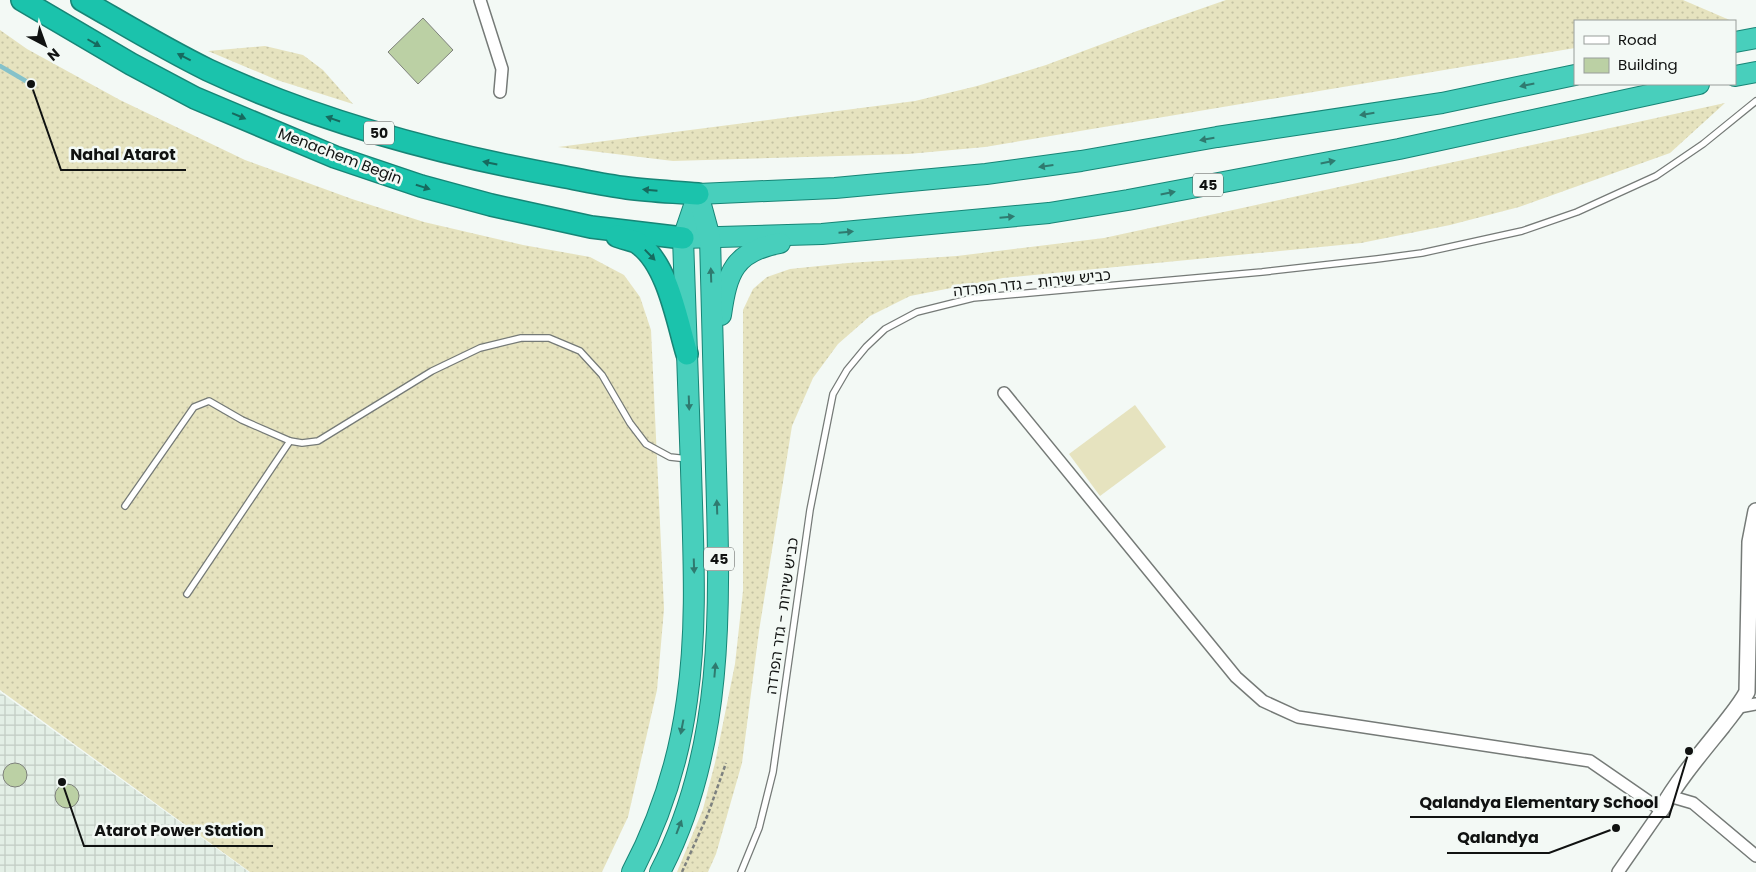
<svg xmlns="http://www.w3.org/2000/svg" width="1756" height="872" viewBox="0 0 1756 872" font-family="Poppins,'Noto Sans Hebrew',sans-serif">
<defs>
<pattern id="industrial-grid" width="8" height="8" patternUnits="userSpaceOnUse" patternTransform="scale(1.25)"><rect width="8" height="8" fill="#e3efe6"/><path d="M0 4h8M4 0v8" fill="none" stroke="#c2ccc4"/></pattern>
<pattern id="grass-dots" width="8" height="8" patternUnits="userSpaceOnUse" patternTransform="scale(1.25)"><rect width="8" height="8" fill="#e6e3bf"/><path d="M2 2h.1M6 6h.1" fill="none" stroke="#c4c2a3" stroke-width="1.8" stroke-linecap="round"/></pattern>
</defs>
<rect width="100%" height="100%" fill="#f3f9f5"/>
<path fill="url(#industrial-grid)" d="M0 692 249 872H0Z"/>
<g fill="url(#grass-dots)">
<path d="M1226 0H1683L1732 21H1575V48L985 147 908 154 673 161 558 147 915 101 977 86 1046 65 1137 31Z"/>
<path d="M0 30 27 49 120 100 245 160 352 199 424 222 523 245 590 257 624 275 640 297 651 330 664 609 657 690 628 817 602 872H250L0 690Z"/>
<path d="M265 46 303 55 323 70 353 104 277 80 208 51Z"/>
<path d="M1725 103 1670 153 1519 207 1450 225 1361 243 1003 278 910 296 870 316 838 344 813 378 792 426 759 631 742 763 716 854 708 872H677L703 809 715 763 735 664 743 591V310L753 289 767 277 790 269 848 263 957 256 1104 238Z"/>
</g>
<path fill="#e6e3bf" d="M1135 405 1166 447 1100 496 1069 454Z"/>
<g fill="none" stroke-linecap="round" stroke-linejoin="round">
<path stroke="#85c2ca" stroke-width="4.5" d="M0 66 31 84"/>
</g>
<g fill="#bbd0a4" stroke="#7e817c">
<path d="M423 18 453 50 418 84 388 52Z"/>
<circle cx="15" cy="775" r="12"/>
<circle cx="67" cy="796" r="12"/>
</g>
<g fill="none" stroke-linecap="round" stroke-linejoin="round">
<defs>
<g id="service">
<path d="M125 506 194 407 209 401 242 420 290 441 302 443 318 441 432 371 480 348 521 338H549L580 351 602 375 630 423 646 444 670 457 688 459"/>
<path d="M187 594 290 441"/>
<path d="M741 872 759 828 773 772 810 510 833 394 847 370 866 347 885 329 917 312 973 298 1262 272 1377 259 1422 253 1522 231 1577 212 1656 176 1703 144 1756 101"/>
</g>
<g id="minor">
<path d="M480 0 502 69 500 92"/>
<path d="M1004 393 1236 677 1263 701 1298 717 1590 761 1661 810 1618 872"/>
<path d="M1739 707 1756 704"/>
<path d="M1669 796 1693 803 1756 856"/>
</g>
<path id="tertiary" d="M1661 810C1678 780 1701 753 1722 727 1731 715 1740 705 1747 692L1750 542 1756 511"/>
<g id="trunk">
<path d="M1735 42 1756 38"/>
<path d="M1735 76 1756 72"/>
<path d="M698 194 835 188 986 174 1081 161 1217 137 1442 103 1575 75"/>
<path d="M683 238 822 234 1049 213 1128 200 1399 149 1699 84"/>
<path d="M721 315C727 273 734 251 780 243"/>
<path d="M632 872C660 819 679 759 687 700 698 624 693 546 691 469 688 392 686 315 683 238L698 194"/>
<path d="M660 872C725 748 720 605 716 469 714 392 712 315 710 238L698 194"/>
</g>
<g id="motorway">
<path d="M22 0 131 64 195 98 335 157 421 186 491 205 591 227 683 238"/>
<path d="M82 0C124 24 165 49 208 70 319 122 439 154 560 176 582 180 604 185 627 188 650 191 675 192 698 194"/>
<path d="M617 236C624 239 634 240 639 244 668 265 677 321 687 354"/>
</g>
</defs>
<use href="#service" stroke="#757a77" stroke-width="8"/>
<use href="#minor" stroke="#757a77" stroke-width="14"/>
<use href="#tertiary" stroke="#757a77" stroke-width="18"/>
<use href="#trunk" stroke="#178576" stroke-width="22"/>
<use href="#motorway" stroke="#178576" stroke-width="24"/>
<path stroke="#7d817f" stroke-width="2.5" stroke-dasharray="4 2.5" stroke-linecap="butt" d="M682 872 708 814 726 763"/>
<use href="#service" stroke="#fff" stroke-width="5.5"/>
<use href="#minor" stroke="#fff" stroke-width="11"/>
<use href="#tertiary" stroke="#fff" stroke-width="15"/>
<use href="#trunk" stroke="#48cfbc" stroke-width="20"/>
<use href="#motorway" stroke="#1bc3ac" stroke-width="21"/>
</g>
<defs><path id="oneway-solid" d="M-6-.8H1V-3.2L6.5 0L1 3.2V.8H-6Z" transform="scale(1.25)"/></defs>
<g fill="#166a5e">
<use href="#oneway-solid" transform="translate(94 43) rotate(30)"/>
<use href="#oneway-solid" transform="translate(184 57) rotate(-153)"/>
<use href="#oneway-solid" transform="translate(239 116) rotate(23)"/>
<use href="#oneway-solid" transform="translate(333 119) rotate(-161)"/>
<use href="#oneway-solid" transform="translate(490 163) rotate(-168)"/>
<use href="#oneway-solid" transform="translate(423 187) rotate(17)"/>
<use href="#oneway-solid" transform="translate(650 190) rotate(-175)"/>
<use href="#oneway-solid" transform="translate(650 255) rotate(46)"/>
</g>
<g fill="#2f7a6f">
<use href="#oneway-solid" transform="translate(1527 85) rotate(168)"/>
<use href="#oneway-solid" transform="translate(1367 114) rotate(171)"/>
<use href="#oneway-solid" transform="translate(1207 139) rotate(170)"/>
<use href="#oneway-solid" transform="translate(1328 162) rotate(-11)"/>
<use href="#oneway-solid" transform="translate(1046 166) rotate(172)"/>
<use href="#oneway-solid" transform="translate(1168 193) rotate(-11)"/>
<use href="#oneway-solid" transform="translate(1007 217) rotate(-5)"/>
<use href="#oneway-solid" transform="translate(846 232) rotate(-5)"/>
<use href="#oneway-solid" transform="translate(711 275) rotate(-92)"/>
<use href="#oneway-solid" transform="translate(689 403) rotate(88)"/>
<use href="#oneway-solid" transform="translate(717 507) rotate(-92)"/>
<use href="#oneway-solid" transform="translate(694 566) rotate(88)"/>
<use href="#oneway-solid" transform="translate(715 670) rotate(-85)"/>
<use href="#oneway-solid" transform="translate(682 727) rotate(101)"/>
<use href="#oneway-solid" transform="translate(679 827) rotate(-69)"/>
</g>
<g text-anchor="middle" stroke-width="5" stroke-linejoin="round" paint-order="stroke">
<g fill="#f3f9f5" stroke="#545755" stroke-width="1">
<rect x="364" y="121.5" width="30" height="23" rx="4"/>
<rect x="1193" y="173.5" width="30" height="23" rx="4"/>
<rect x="704" y="547.5" width="30" height="23" rx="4"/>
</g>
<g font-size="14" font-weight="bold" fill="#101211">
<text x="379" y="138">50</text>
<text x="1208" y="190">45</text>
<text x="719" y="564">45</text>
</g>
<g font-size="15" fill="#101211" stroke="#f3f9f5">
<text transform="translate(340 156) rotate(21)" y="5">Menachem Begin</text>
<text transform="translate(1032 283) rotate(-6)" y="5">כביש שירות - גדר הפרדה</text>
<text transform="translate(782 616) rotate(-82)" y="5">כביש שירות - גדר הפרדה</text>
</g>
</g>
<path fill="none" stroke="#101211" stroke-width="2" d="M31 84L61 170H186M1689 751L1669 817H1410M62 782L84 846H273M1616 828L1549 853H1447"/>
<g fill="#101211" stroke="#f3f9f5" stroke-width="2">
<circle cx="31" cy="84" r="5"/>
<circle cx="1689" cy="751" r="5"/>
<circle cx="62" cy="782" r="5"/>
<circle cx="1616" cy="828" r="5"/>
</g>
<g font-size="16" text-anchor="middle" font-weight="bold" fill="#101211" stroke="#f3f9f5" stroke-width="5" stroke-linejoin="round" paint-order="stroke">
<text x="123" y="160">Nahal Atarot</text>
<text x="1539" y="808">Qalandya Elementary School</text>
<text x="179" y="836">Atarot Power Station</text>
<text x="1498" y="843">Qalandya</text>
</g>
<rect x="1574" y="20" width="162" height="65" fill="#f3f9f5" stroke="#989d9a"/>
<rect x="1584" y="36" width="25" height="8" fill="#ffffff" stroke="#989d9a"/>
<text x="1618" y="45" font-size="15" fill="#101211">Road</text>
<rect x="1584" y="58" width="25" height="15" fill="#bbd0a4" stroke="#989d9a"/>
<text x="1618" y="70" font-size="15" fill="#101211">Building</text>
<g transform="translate(45 45) rotate(139)" stroke="#f3f9f5" stroke-width="4" paint-order="stroke">
<path d="M0-4L9 19L0 12L-9 19Z" fill="#101211"/>
<text y="-8" font-size="14" font-weight="bold" text-anchor="middle" fill="#101211">N</text>
</g>
</svg>
